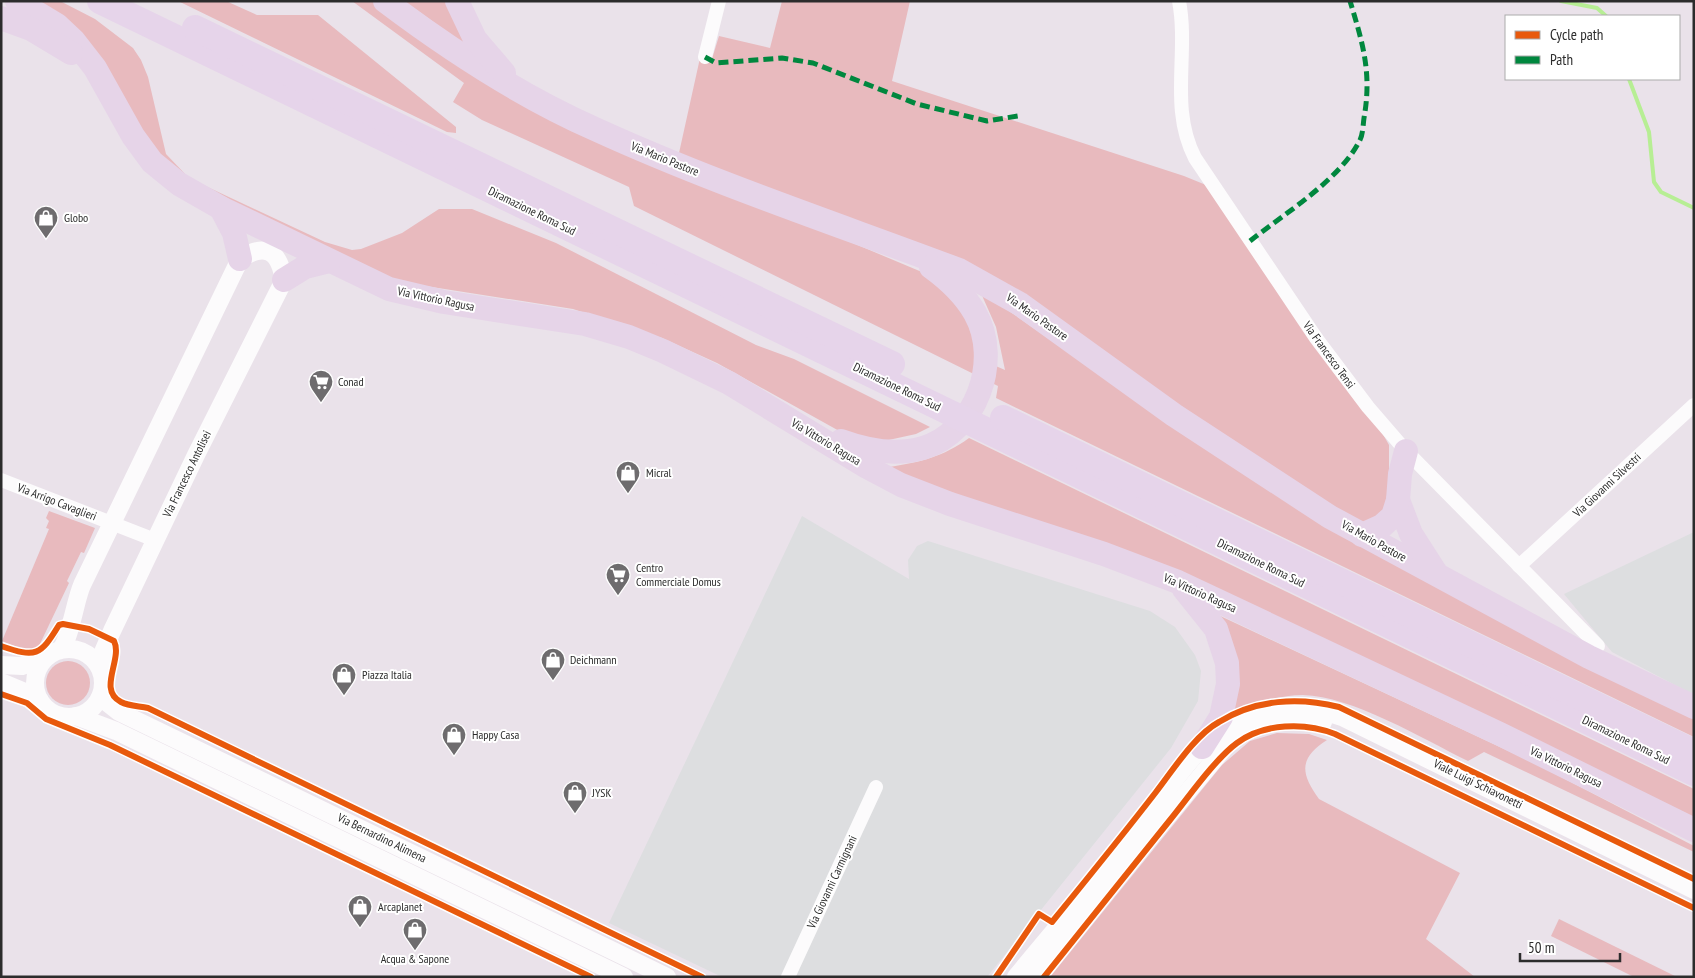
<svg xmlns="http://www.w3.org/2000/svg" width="1695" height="978" viewBox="0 0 1695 978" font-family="'PT Sans Narrow',sans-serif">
<rect width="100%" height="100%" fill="#eae2ea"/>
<g fill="#dddee0">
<path d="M802 516 909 579 908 560 917 546 928 541 1150 611 1175 627 1195 655 1201 671 1198 701 1171 748 987 977H722L609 923Z"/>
<path d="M1694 532V695L1612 652 1564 594Z"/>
</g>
<g fill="#e8babe">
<path d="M30 1H60L95 19 133 48 141 60 148 77 166 154 187 176 199 183 325 242 352 250 361 249 402 233 439 209H472L556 243 756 345 794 359 930 427 916 434 884 441 841 432 717 363 662 338 573 309 400 282 177 175Z"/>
<path d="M178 1H226L257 15H318L456 127V133L447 132Z"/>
<path d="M352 1H374L388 12 760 204 929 275 957 298 974 339 975 357 1005 370 996 327 980 291 1184 432 1694 715V737L996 398 998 386 634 206 629 187 482 120 453 102 464 83Z"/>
<path d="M404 1H449L467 46Z"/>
<path d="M782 1H910L892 81 1184 176 1206 185 1380 429 1389 445V509L1362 524 1147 387 1006 284 679 153 700 58 711 62 719 36 770 48Z"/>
<path d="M969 438 1694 789V821L1569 760 940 492 890 467C920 462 943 457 969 438Z"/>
<path d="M49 511 95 528 84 553 81 552 67 581 69 583 38 648 28 652 2 641 49 529 46 528 49 521 46 518Z"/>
<path d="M1216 614 1536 764 1694 846V852L1484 752 1468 761C1423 739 1352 696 1303 695 1278 695 1252 705 1228 711Z"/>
<circle cx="68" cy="683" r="22"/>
<path d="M1277 733 1309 734 1327 740C1299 758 1300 773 1319 799L1460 873 1426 939 1475 977H1050L1222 765 1250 741Z"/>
<path d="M1559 919 1677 977H1634L1551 936Z"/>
</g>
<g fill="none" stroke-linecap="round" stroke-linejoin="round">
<g stroke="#b7ee94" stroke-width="4">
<path d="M1561 1 1597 8 1606 16"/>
<path d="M1629 79 1649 132 1654 182 1661 192 1694 208"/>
</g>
<g stroke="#fcfbfc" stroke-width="14">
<path d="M1179 1C1189 54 1169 108 1195 158L1316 338 1368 407 1406 451 1598 646"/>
<path d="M705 57 719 1"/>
<path d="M1 480 155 540"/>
<path d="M1519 566 1694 405"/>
<path d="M788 977 876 787"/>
</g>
<g stroke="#fcfbfc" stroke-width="18">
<circle cx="69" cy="683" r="34"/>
<path d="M61 649C70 639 75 601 82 585L240 259C266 242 279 251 284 280L196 455 112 631 103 652 101 670"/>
<path d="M1 665 22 666 44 658"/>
<path d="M1 682 25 692 40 701"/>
<path d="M100 697 119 712 667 977"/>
<path d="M76 716 116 731 624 977"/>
<path d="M1016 977C1053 932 1091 888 1128 842 1156 807 1199 738 1238 718 1271 702 1309 705 1342 717L1694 890"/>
<path d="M1034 977 1229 742C1255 721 1291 715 1323 722"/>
</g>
<g stroke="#e6d4e8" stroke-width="24">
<path d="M17 1 57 25 74 41 95 68 133 136 152 162 179 184 221 208 389 289 444 302 585 324 629 337 663 351 729 383 867 467 901 485 950 504 1104 554 1178 582 1500 734 1694 830"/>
<path d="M385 1C450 50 520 96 595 129 713 183 837 224 959 270L1020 304 1174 415 1330 517 1589 657 1694 707"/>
<path d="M457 1 475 39 504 73"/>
<path d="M1 18 31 29 71 53"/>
<path d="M221 208 234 233 240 259"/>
<path d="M284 280 305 267 329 261"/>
<path d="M841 441C868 451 895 456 923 448 976 432 1002 361 975 313 964 294 949 280 931 267"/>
<path d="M1398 500 1411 534 1436 573"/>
<path d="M1362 535 1382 526 1393 516 1398 500 1400 474 1406 451"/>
<path d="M1184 589 1216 629 1227 663 1228 684 1221 717 1202 747"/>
</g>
<g stroke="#e6d4ea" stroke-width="26">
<path d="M100 1 1694 773"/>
<path d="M195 28 892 364"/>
<path d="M1003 418 1694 752"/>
</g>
<g stroke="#00873e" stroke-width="5" stroke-dasharray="10 5" stroke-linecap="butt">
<path d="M705 57 716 63 782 58 813 63 917 104 987 121 1018 116"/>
<path d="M1250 241C1284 214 1341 179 1360 140 1363 134 1363 125 1364 118 1372 73 1363 44 1350 1"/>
</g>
<defs>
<g id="cycleway">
<path d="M1 646C36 658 40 656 59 625L63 624 89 629 114 641C123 659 97 690 121 702 129 706 139 706 148 708L702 977"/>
<path d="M1 694 27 703 46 719 110 745 591 977"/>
<path d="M996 977 1039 914 1052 922C1087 879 1122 836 1156 792 1173 770 1195 735 1219 722 1256 699 1299 697 1339 707L1694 879"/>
<path d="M1044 977C1086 924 1128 872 1170 820 1188 798 1215 759 1237 743 1264 723 1305 722 1335 734L1694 908"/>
</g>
</defs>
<use href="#cycleway" stroke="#fff" stroke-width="9"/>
<use href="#cycleway" stroke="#e8590c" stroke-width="6"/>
</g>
<defs>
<symbol id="shop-pin" viewBox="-11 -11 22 30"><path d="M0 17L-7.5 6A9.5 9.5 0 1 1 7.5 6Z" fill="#6e6c6e" stroke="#fff"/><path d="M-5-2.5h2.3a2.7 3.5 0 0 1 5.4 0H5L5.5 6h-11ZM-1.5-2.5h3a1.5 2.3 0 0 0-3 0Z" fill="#fff"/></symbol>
<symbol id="supermarket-pin" viewBox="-11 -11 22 30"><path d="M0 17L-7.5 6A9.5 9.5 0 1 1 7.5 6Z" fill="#6e6c6e" stroke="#fff"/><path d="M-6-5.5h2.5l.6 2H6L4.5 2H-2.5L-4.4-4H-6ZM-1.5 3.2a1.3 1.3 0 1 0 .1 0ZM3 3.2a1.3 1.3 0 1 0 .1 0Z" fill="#fff"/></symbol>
</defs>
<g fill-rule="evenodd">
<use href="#shop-pin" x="32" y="204" width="28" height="38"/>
<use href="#supermarket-pin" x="307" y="368" width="28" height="38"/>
<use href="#shop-pin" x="614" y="459" width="28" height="38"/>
<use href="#supermarket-pin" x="604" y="561" width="28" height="38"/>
<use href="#shop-pin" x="539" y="646" width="28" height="38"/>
<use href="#shop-pin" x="330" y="661" width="28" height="38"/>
<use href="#shop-pin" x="440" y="721" width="28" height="38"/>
<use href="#shop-pin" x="561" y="779" width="28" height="38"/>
<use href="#shop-pin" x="346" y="893" width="28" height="38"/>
<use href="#shop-pin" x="401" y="916" width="28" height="38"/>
</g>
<g text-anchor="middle" stroke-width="4" stroke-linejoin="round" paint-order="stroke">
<g font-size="12" fill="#2c2c2c" stroke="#fff">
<text transform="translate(665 159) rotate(22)" y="4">Via Mario Pastore</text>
<text transform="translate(532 211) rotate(26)" y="4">Diramazione Roma Sud</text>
<text transform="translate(436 299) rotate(12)" y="4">Via Vittorio Ragusa</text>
<text transform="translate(1037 317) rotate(35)" y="4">Via Mario Pastore</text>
<text transform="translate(1329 355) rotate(54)" y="4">Via Francesco Tensi</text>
<text transform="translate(897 387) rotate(26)" y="4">Diramazione Roma Sud</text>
<text transform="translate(826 442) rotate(31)" y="4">Via Vittorio Ragusa</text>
<text transform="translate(187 474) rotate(-64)" y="4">Via Francesco Antolisei</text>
<text transform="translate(1607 485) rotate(-43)" y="4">Via Giovanni Silvestri</text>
<text transform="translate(57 502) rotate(21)" y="4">Via Arrigo Cavaglieri</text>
<text transform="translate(1374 541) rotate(29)" y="4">Via Mario Pastore</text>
<text transform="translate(1261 563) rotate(26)" y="4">Diramazione Roma Sud</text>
<text transform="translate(1200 593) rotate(24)" y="4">Via Vittorio Ragusa</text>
<text transform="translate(1626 740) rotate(26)" y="4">Diramazione Roma Sud</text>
<text transform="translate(1566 767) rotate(26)" y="4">Via Vittorio Ragusa</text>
<text transform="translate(1478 784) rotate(26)" y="4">Viale Luigi Schiavonetti</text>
<text transform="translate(382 838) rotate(26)" y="4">Via Bernardino Alimena</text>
<text transform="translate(832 882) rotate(-65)" y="4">Via Giovanni Carmignani</text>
</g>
<g font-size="12" fill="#2c2c2c" stroke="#fff" text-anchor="start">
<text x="64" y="222">Globo</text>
<text x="338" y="386">Conad</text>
<text x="646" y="477">Micral</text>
<text x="636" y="572">Centro<tspan x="636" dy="14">Commerciale Domus</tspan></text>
<text x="570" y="664">Deichmann</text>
<text x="362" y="679">Piazza Italia</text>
<text x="472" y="739">Happy Casa</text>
<text x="592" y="797">JYSK</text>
<text x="378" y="911">Arcaplanet</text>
<text x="415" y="963" text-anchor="middle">Acqua &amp; Sapone</text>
</g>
</g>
<rect width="1695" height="978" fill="none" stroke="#2c2c2c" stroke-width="5"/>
<rect x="1505" y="15" width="175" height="65" fill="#ffffff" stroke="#ababab"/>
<rect x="1515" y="31" width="25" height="8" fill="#e8590c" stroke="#ababab"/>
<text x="1550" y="40" font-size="15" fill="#2c2c2c">Cycle path</text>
<rect x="1515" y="56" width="25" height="8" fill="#00873e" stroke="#ababab"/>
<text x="1550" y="65" font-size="15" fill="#2c2c2c">Path</text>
<path d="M1520 953v8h100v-8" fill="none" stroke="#2c2c2c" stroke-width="2.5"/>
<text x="1528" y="953" font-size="15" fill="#2c2c2c" stroke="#ffffff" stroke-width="4" paint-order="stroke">50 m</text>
</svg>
